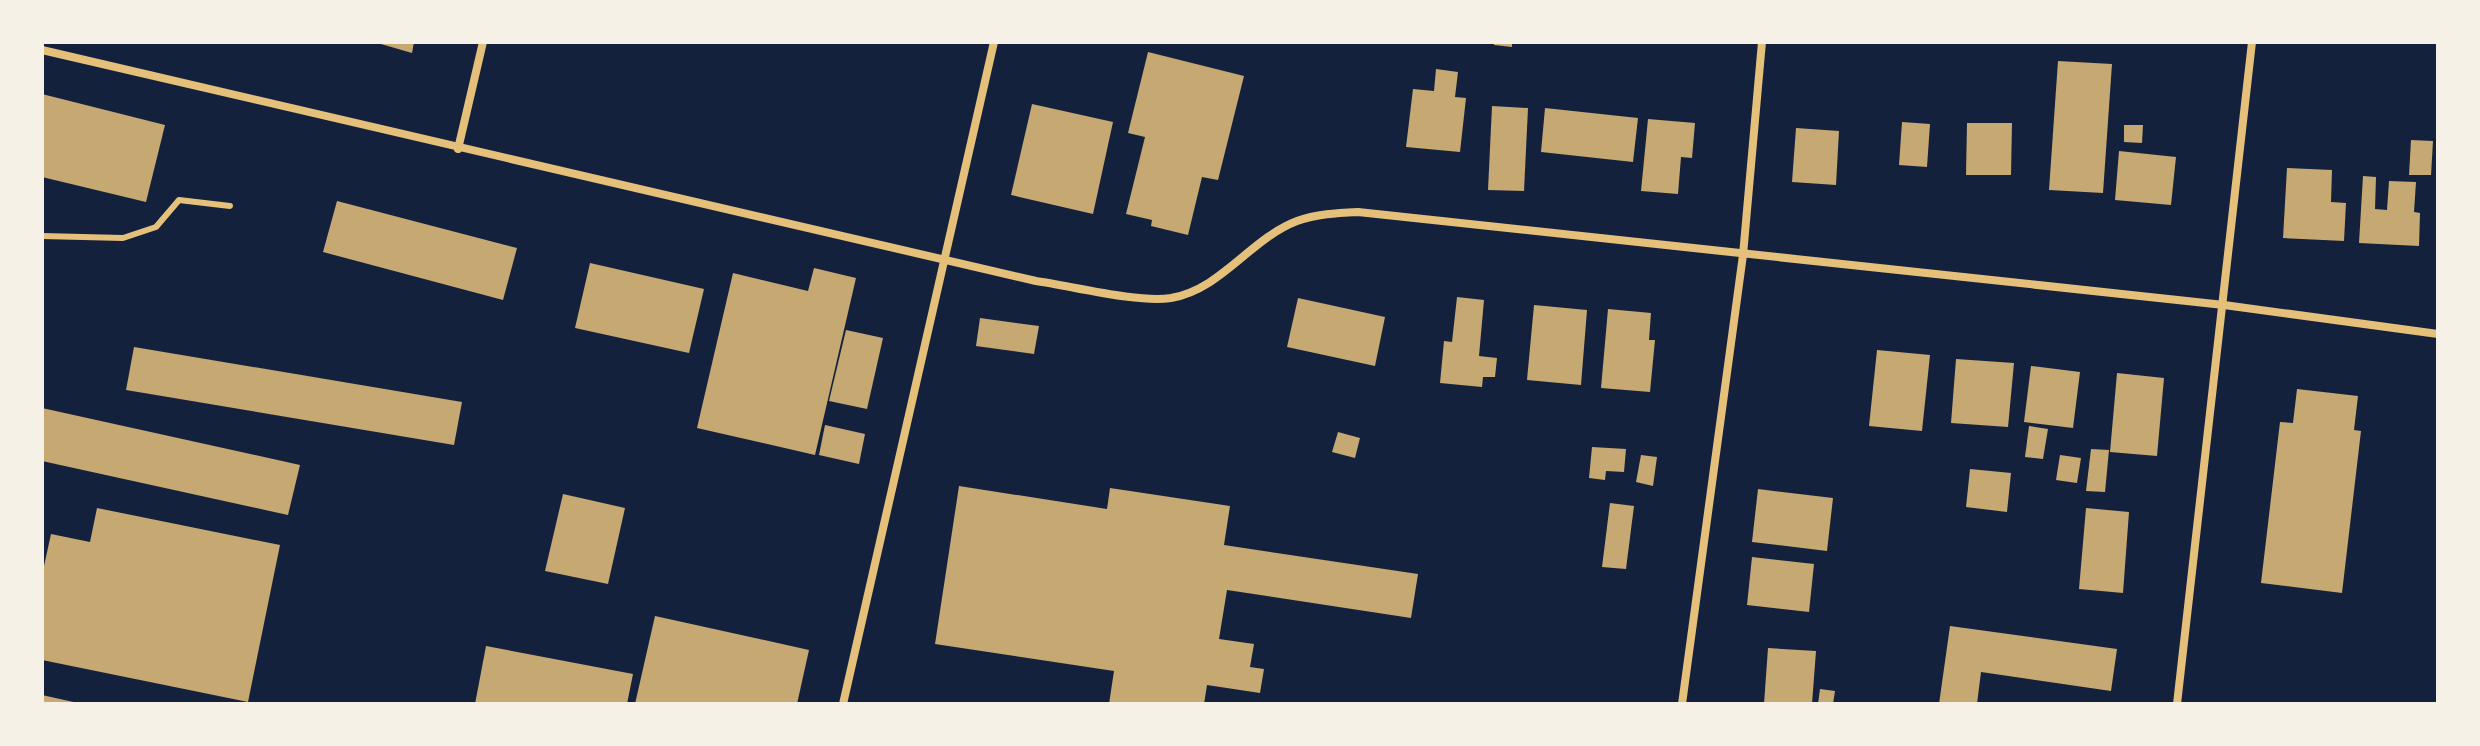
<svg xmlns="http://www.w3.org/2000/svg" width="2480" height="746" viewBox="0 0 2480 746" font-family="Georgia,serif">
<rect width="100%" height="100%" fill="#14213d"/>
<g fill="#c6a872">
<path d="M374 42H414L412 53Z"/>
<path d="M1494 42H1512V47L1494 45Z"/>
<path d="M1148 52 1244 76 1218 180 1202 177 1188 235 1151 226 1152 220 1126 214 1145 137 1128 133Z"/>
<path d="M2058 61 2112 64 2103 193 2049 190Z"/>
<path d="M1436 69 1458 72 1455 97 1466 98 1460 152 1406 147 1413 89 1434 91Z"/>
<path d="M42 94 165 125 146 202 42 177Z"/>
<path d="M1032 104 1113 122 1093 214 1011 195Z"/>
<path d="M1492 106 1528 108 1524 191 1488 190Z"/>
<path d="M1545 108 1638 118 1633 162 1541 152Z"/>
<path d="M1648 119 1695 123 1692 158 1681 157 1678 194 1641 191Z"/>
<path d="M1902 122 1930 124 1927 167 1899 165Z"/>
<path d="M1967 123H2012L2011 175H1966Z"/>
<path d="M2124 125H2143L2142 143 2124 142Z"/>
<path d="M1796 128 1839 131 1836 185 1792 182Z"/>
<path d="M2411 140 2433 141 2431 175H2409Z"/>
<path d="M2119 151 2176 157 2171 205 2115 200Z"/>
<path d="M2287 168 2332 170 2331 202 2346 203 2344 241 2283 238Z"/>
<path d="M2363 176 2376 177 2375 209 2387 210 2389 181 2416 182 2414 212 2420 213 2419 246 2359 243Z"/>
<path d="M337 201 517 248 503 300 323 252Z"/>
<path d="M590 263 704 289 689 353 575 328Z"/>
<path d="M814 268 856 278 815 455 697 428 733 273 808 291Z"/>
<path d="M1457 297 1484 300 1479 356 1497 358 1495 377H1483L1482 387 1440 383 1444 341 1452 342Z"/>
<path d="M1298 298 1385 317 1375 366 1287 347Z"/>
<path d="M1534 305 1587 310 1581 385 1527 380Z"/>
<path d="M1608 309 1651 313 1649 340H1655L1650 392 1601 388Z"/>
<path d="M980 318 1039 326 1034 354 976 346Z"/>
<path d="M846 330 883 338 867 409 829 401Z"/>
<path d="M134 347 462 402 454 445 126 390Z"/>
<path d="M1877 350 1930 355 1922 431 1869 426Z"/>
<path d="M1956 359 2014 363 2008 427 1951 423Z"/>
<path d="M2031 366 2080 372 2073 428 2024 422Z"/>
<path d="M2117 373 2164 378 2157 456 2110 452Z"/>
<path d="M2297 389 2358 396 2354 430 2361 431 2342 593 2261 583 2280 422 2293 423Z"/>
<path d="M42 408 300 465 288 515 42 461Z"/>
<path d="M825 425 865 434 859 464 819 455Z"/>
<path d="M2029 426 2048 429 2043 459 2025 457Z"/>
<path d="M1338 432 1360 438 1355 458 1332 452Z"/>
<path d="M1592 447 1626 449 1624 472 1606 471 1605 480 1589 478Z"/>
<path d="M2091 449 2109 450 2105 492 2086 491Z"/>
<path d="M1641 455 1657 457 1653 486 1636 482Z"/>
<path d="M2060 455 2081 458 2077 483 2056 480Z"/>
<path d="M1970 469 2011 473 2007 512 1966 507Z"/>
<path d="M959 486 1107 509 1110 488 1230 506 1224 545 1418 574 1411 618 1227 590 1219 639 1254 644 1250 667 1264 669 1260 693 1207 685 1204 704H1109L1114 671 935 644Z"/>
<path d="M1758 489 1833 498 1827 551 1752 542Z"/>
<path d="M563 494 625 508 608 584 545 571Z"/>
<path d="M1610 503 1634 506 1626 569 1602 567Z"/>
<path d="M97 508 280 545 248 702 42 660V575L51 534 90 542Z"/>
<path d="M2086 508 2129 512 2123 593 2079 589Z"/>
<path d="M1752 557 1814 564 1809 612 1747 605Z"/>
<path d="M655 616 809 650 797 704H635Z"/>
<path d="M1950 626 2117 649 2111 691 1981 672 1977 704H1939Z"/>
<path d="M486 646 633 674 627 704H475Z"/>
<path d="M1768 648 1816 651 1812 704H1764Z"/>
<path d="M1820 689 1835 691 1833 704H1818Z"/>
<path d="M42 695 78 703V704H42Z"/>
</g>
<g fill="none" stroke-linecap="round" stroke-linejoin="round">
<path stroke="#e5c07b" stroke-width="6" d="M42 236 123 238 156 227 179 200 230 206"/>
<g stroke="#e5c07b" stroke-width="8">
<path d="M42 50 1036 281C1072 286 1137 303 1171 298 1222 289 1250 239 1297 221 1316 214 1337 213 1358 212L2224 305 2438 334"/>
<path d="M458 149 483 42"/>
<path d="M843 704 994 42"/>
<path d="M1682 704 1743 255 1762 42"/>
<path d="M2177 704 2252 42"/>
</g>
</g>
<rect width="2480" height="746" fill="none" stroke="#f6f1e7" stroke-width="88"/>
</svg>
